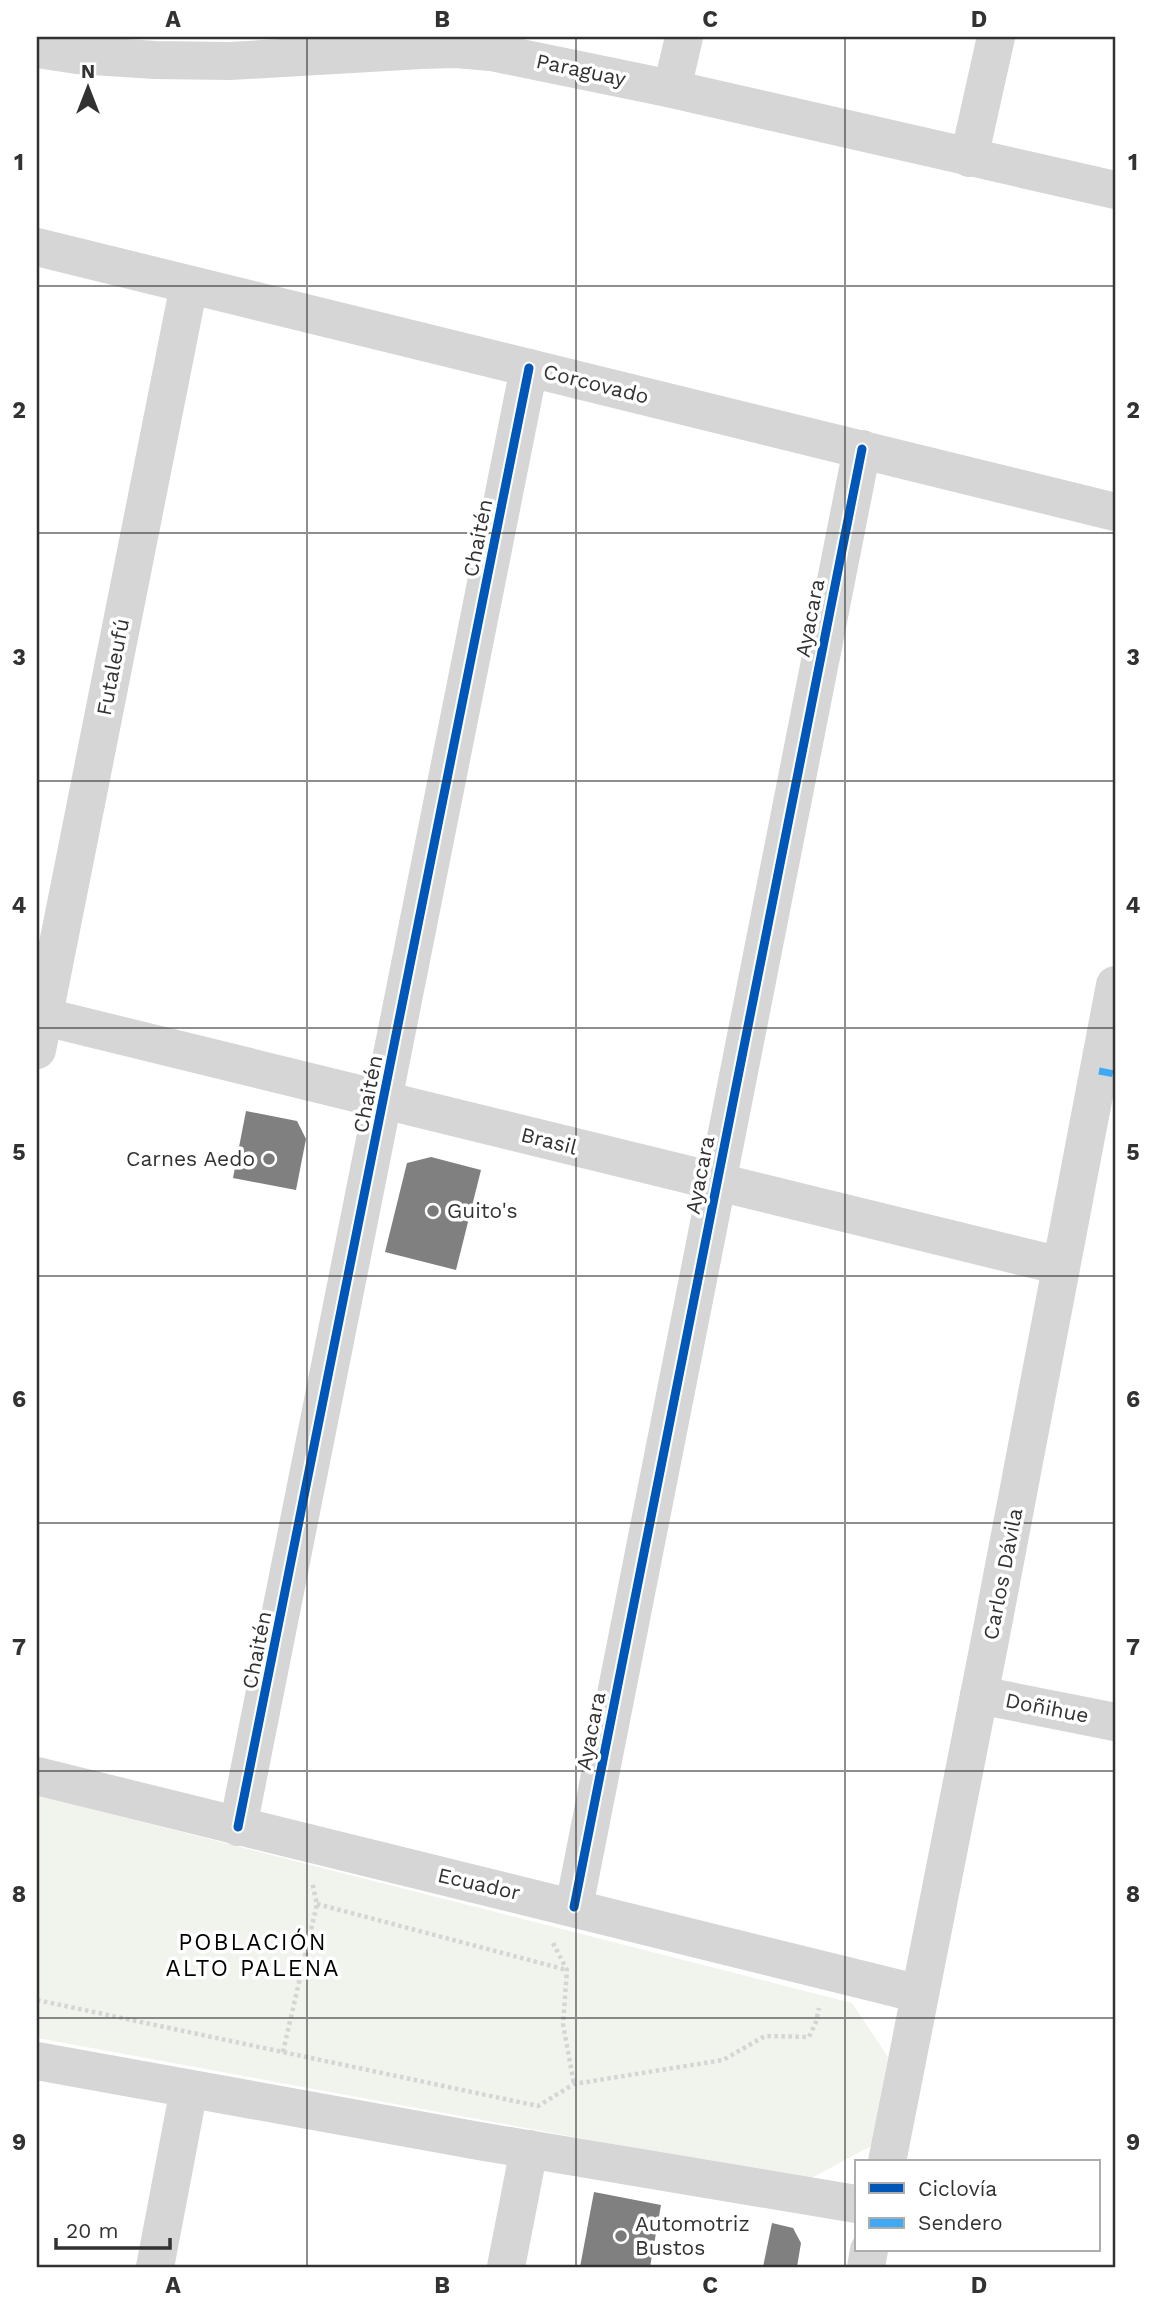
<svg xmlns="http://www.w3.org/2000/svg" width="1152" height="2304" viewBox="0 0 1152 2304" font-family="'Work Sans',sans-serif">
<rect width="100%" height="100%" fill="#fff"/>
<path fill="#f1f4ed" d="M37 1795 852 2003 888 2057 871 2146 808 2180 37 2038Z"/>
<g fill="#808080">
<path d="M246 1111 297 1121 306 1139 296 1190 233 1178Z"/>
<path d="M431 1157 481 1170 456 1270 385 1252 407 1163Z"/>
<path d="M594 2192 661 2205 650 2267H580Z"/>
<path d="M772 2223 793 2228 801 2243 797 2267H763Z"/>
</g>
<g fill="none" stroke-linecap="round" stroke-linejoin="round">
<g stroke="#d5d5d5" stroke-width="4.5" stroke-dasharray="3.5 3.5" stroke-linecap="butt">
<path d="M317 1904 567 1970"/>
<path d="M553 1943 567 1970 563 2024 574 2084"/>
<path d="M37 2000 538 2106 574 2084 723 2060 765 2036 809 2037 816 2022 819 2008"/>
<path d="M283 2052 317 1904 312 1882"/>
</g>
<g stroke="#d6d6d6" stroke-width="38">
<path d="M37 49 77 55 155 60 230 61 421 50 456 49 491 52 672 89 1115 190"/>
<path d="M672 89 684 37"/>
<path d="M969 158 996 37"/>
<path d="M37 247 1115 512"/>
<path d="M37 1015 1061 1266"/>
<path d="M37 1050 189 285"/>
<path d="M979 1695 1115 1722"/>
<path d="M37 1776 920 1994"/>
<path d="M238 1827 529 368"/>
<path d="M574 1907 862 449"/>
<path d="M37 2061 479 2141 856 2204"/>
<path d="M887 2162 989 1645 1115 985"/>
<path d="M155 2267 189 2089"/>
<path d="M506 2267 529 2149"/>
<path d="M866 2267 869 2250"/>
</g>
<path stroke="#3fa9f5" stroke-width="7" stroke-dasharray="14 7" stroke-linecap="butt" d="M1099 1071 1115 1074"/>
<defs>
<g id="cycleway">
<path d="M238 1827 529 368"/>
<path d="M574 1907 862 449"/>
</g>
</defs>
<use href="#cycleway" stroke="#fff" stroke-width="13"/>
<use href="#cycleway" stroke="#0057b8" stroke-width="9"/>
</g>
<path fill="none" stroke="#323232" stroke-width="2" stroke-opacity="0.55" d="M307 37V2267M576 37V2267M845 37V2267M37 286H1115M37 533H1115M37 781H1115M37 1028H1115M37 1276H1115M37 1523H1115M37 1771H1115M37 2018H1115"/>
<g fill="#7a7a7a" stroke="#fff" stroke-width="2.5">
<circle cx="269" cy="1159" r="7"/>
<circle cx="433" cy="1211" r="7"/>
<circle cx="621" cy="2236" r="7"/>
</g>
<g text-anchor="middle" stroke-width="7" stroke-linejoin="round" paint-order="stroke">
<g font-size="21" fill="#323232" stroke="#fff">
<text transform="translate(581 70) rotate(12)" y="7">Paraguay</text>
<text transform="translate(596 384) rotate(14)" y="7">Corcovado</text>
<text transform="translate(478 538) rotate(-79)" y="7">Chaitén</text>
<text transform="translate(810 618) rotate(-79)" y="7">Ayacara</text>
<text transform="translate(113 667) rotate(-79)" y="7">Futaleufú</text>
<text transform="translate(368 1094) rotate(-79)" y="7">Chaitén</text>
<text transform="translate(549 1141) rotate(14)" y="7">Brasil</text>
<text transform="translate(700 1175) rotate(-79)" y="7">Ayacara</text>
<text transform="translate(1003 1574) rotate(-79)" y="7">Carlos Dávila</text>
<text transform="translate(257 1650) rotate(-79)" y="7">Chaitén</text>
<text transform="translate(1047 1708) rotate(11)" y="7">Doñihue</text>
<text transform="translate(591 1731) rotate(-79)" y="7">Ayacara</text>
<text transform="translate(479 1884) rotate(13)" y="7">Ecuador</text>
</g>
<g font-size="21" fill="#323232" stroke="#fff" text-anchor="start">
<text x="255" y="1166" text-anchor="end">Carnes Aedo</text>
<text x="447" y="1218">Guito's</text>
<text x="635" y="2231">Automotriz<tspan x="635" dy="24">Bustos</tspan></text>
</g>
<g font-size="23" letter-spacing="2" fill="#000" stroke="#fff">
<text x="253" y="1950">POBLACIÓN<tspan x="253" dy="26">ALTO PALENA</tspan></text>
</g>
</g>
<rect width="1152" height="2304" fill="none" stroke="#ffffff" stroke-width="77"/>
<rect x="855" y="2160" width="245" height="91" fill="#ffffff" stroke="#adadad" stroke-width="2"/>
<rect x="869" y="2183" width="35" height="10" fill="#0057b8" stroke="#adadad" stroke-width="2"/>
<text x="918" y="2196" font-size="21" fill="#323232">Ciclovía</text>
<rect x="869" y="2218" width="35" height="10" fill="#3fa9f5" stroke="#adadad" stroke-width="2"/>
<text x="918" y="2230" font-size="21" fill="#323232">Sendero</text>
<g transform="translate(88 88)" stroke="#ffffff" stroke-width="5" paint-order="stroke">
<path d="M0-5L12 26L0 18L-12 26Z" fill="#323232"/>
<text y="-10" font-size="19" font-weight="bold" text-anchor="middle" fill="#323232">N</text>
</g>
<path d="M56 2238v10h114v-10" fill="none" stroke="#323232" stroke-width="3.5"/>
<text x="66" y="2238" font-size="21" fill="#323232" stroke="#ffffff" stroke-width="5" paint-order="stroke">20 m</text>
<rect x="38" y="38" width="1076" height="2228" fill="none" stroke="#323232" stroke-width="2.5"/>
<g font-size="23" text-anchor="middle" font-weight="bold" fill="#323232">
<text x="173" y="27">A</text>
<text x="442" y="27">B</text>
<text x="710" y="27">C</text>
<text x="979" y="27">D</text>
<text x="19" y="170">1</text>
<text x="1133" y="170">1</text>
<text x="19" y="418">2</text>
<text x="1133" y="418">2</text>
<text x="19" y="665">3</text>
<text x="1133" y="665">3</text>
<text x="19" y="913">4</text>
<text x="1133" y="913">4</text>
<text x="19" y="1160">5</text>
<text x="1133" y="1160">5</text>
<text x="19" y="1407">6</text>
<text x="1133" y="1407">6</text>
<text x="19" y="1655">7</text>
<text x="1133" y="1655">7</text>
<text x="19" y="1902">8</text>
<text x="1133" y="1902">8</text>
<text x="19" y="2150">9</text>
<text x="1133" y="2150">9</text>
<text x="173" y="2293">A</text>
<text x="442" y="2293">B</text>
<text x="710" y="2293">C</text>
<text x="979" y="2293">D</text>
</g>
</svg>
